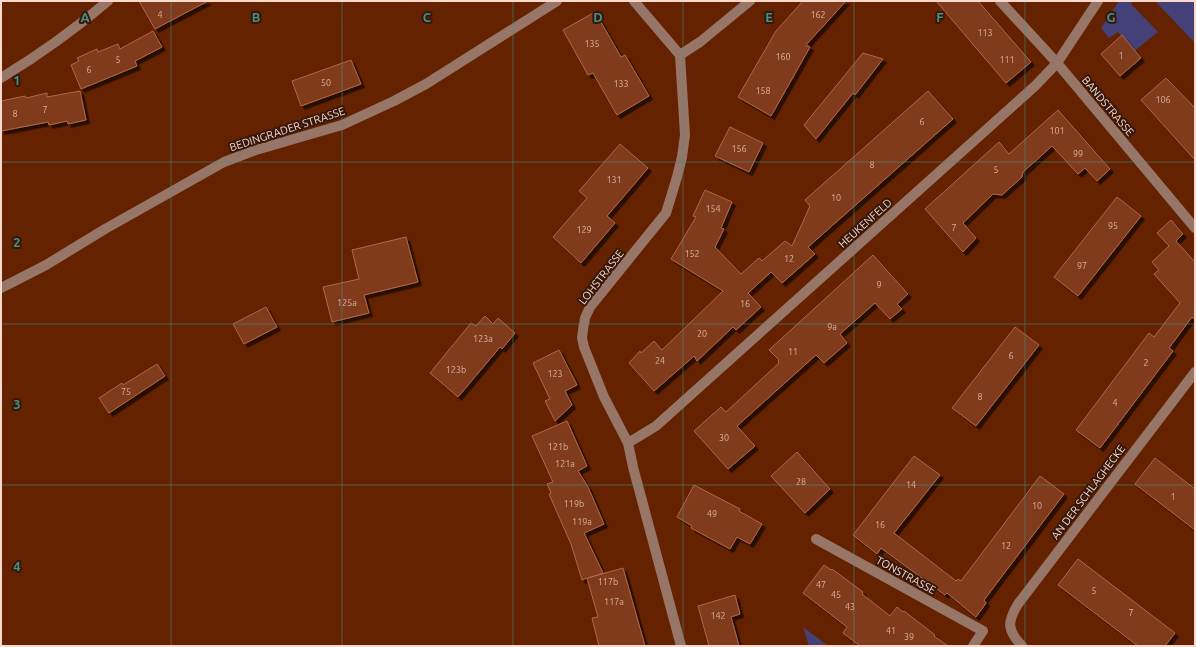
<svg xmlns="http://www.w3.org/2000/svg" width="1196" height="647" viewBox="0 0 1196 647" font-family="Ubuntu,sans-serif">
<defs>
<filter id="shadow"><feDropShadow dx="3.5" dy="3.5" stdDeviation="0" flood-color="#0009"/></filter>
</defs>
<rect width="100%" height="100%" fill="#642200"/>
<g fill="#444179">
<path d="M1119 1H1133L1131 4 1158 32 1133 52 1118 32 1109 38 1101 28Z"/>
<path d="M1155 1H1195V43Z"/>
<path d="M803 627 828 646H809Z"/>
</g>
<g fill="#803b1c" stroke="#b06748" filter="url(#shadow)">
<path d="M139 1H208L155 29Z"/>
<path d="M803 1H846L806 45 810 47 771 116 738 97 776 31Z"/>
<path d="M936 1H978L1031 62 1006 83Z"/>
<path d="M595 12 621 57 625 55 649 96 617 115 593 73 588 75 563 30Z"/>
<path d="M153 31 162 47 135 61 137 66 81 89 71 65 79 61 77 58 97 49 98 52 118 44 120 49Z"/>
<path d="M1122 35 1141 58 1120 76 1101 54Z"/>
<path d="M863 53 883 59 855 95 853 93 816 139 804 125Z"/>
<path d="M351 60 361 84 301 106 292 81Z"/>
<path d="M1166 78 1195 108V160L1141 100Z"/>
<path d="M80 91 86 120 68 124 67 121 49 125 48 122 1 131V101L25 96 26 98 47 93V97Z"/>
<path d="M928 91 953 119 808 247 815 254 782 283 771 272 748 293 761 307 736 330 733 327 697 361 694 356 654 391 629 363 640 351 641 353 654 341 662 350 723 291 671 259 696 217 693 216 705 190 732 202 721 228 724 229 715 247 741 274 759 258 762 261 785 241 792 246 810 206 805 200Z"/>
<path d="M1058 110 1110 169 1097 181 1085 168 1078 174 1052 146 1023 172 1022 177 1002 195 993 194 963 223 976 238 963 252 925 209 999 142 1009 154Z"/>
<path d="M730 127 763 143 749 172 715 156Z"/>
<path d="M620 144 648 168 607 216 615 223 581 263 553 237 587 198 579 191Z"/>
<path d="M1117 197 1141 216 1078 296 1054 277Z"/>
<path d="M1171 220 1183 234 1176 241 1195 262V320L1192 317 1169 348 1173 351 1100 448 1076 430 1149 333 1154 337 1180 303 1154 274 1159 270 1152 262 1169 246 1157 233Z"/>
<path d="M406 237 418 282 364 295 369 313 332 322 323 287 359 279 352 250Z"/>
<path d="M873 255 908 294 897 304 902 309 890 319 875 303 840 334 847 343 824 363 816 355 737 426 755 446 728 469 694 431 721 407 726 412 779 363 778 361 779 360 769 350Z"/>
<path d="M266 307 277 327 244 344 233 324Z"/>
<path d="M485 316 493 324 498 318 515 333 502 349 500 347 458 397 430 373 471 323 476 326Z"/>
<path d="M1015 327 1039 345 976 426 952 408Z"/>
<path d="M559 350 577 385 565 391 572 405 555 421 545 401 550 399 533 363Z"/>
<path d="M157 364 165 376 109 413 99 398 122 383 123 385Z"/>
<path d="M567 421 587 466 578 471 588 487 604 524 584 533 603 573 588 578 623 568 645 646H599L592 618 598 617 587 578 582 580 571 544 549 494 551 493 547 484 553 482 532 436Z"/>
<path d="M797 452 830 489 805 513 771 476Z"/>
<path d="M914 456 940 475 894 533 956 581 958 579 961 581 1040 476 1064 494 984 600 986 603 976 617 947 593 945 595 881 548 877 554 853 535Z"/>
<path d="M1155 458 1195 489V530L1135 484Z"/>
<path d="M694 485 740 509 739 511 762 524 750 544 737 537 730 549 691 528 692 526 677 517Z"/>
<path d="M1078 559 1175 633 1165 646H1138L1058 585Z"/>
<path d="M824 565 831 570 832 569 863 592 862 594 890 616 897 607 903 612 904 611 935 635 934 636 948 646H860L843 633 847 627 803 593Z"/>
<path d="M735 595 740 614 731 617 739 646H709L698 606Z"/>
</g>
<g fill="none" stroke-linecap="round" stroke-linejoin="round">
<g stroke="#977567" stroke-width="10">
<path d="M634 1 680 55"/>
<path d="M1000 1 1057 63 1195 228"/>
<path d="M680 55 685 135 682 157 677 177 666 213 590 307 585 318 583 330 582 338 584 347 604 397 628 443 633 467 681 646"/>
<path d="M680 55 700 42 750 1"/>
<path d="M1 78C39 55 74 30 108 1"/>
<path d="M1 288 46 265 105 229 224 162 256 150 342 125 394 101 426 84 557 1"/>
<path d="M628 443 656 426 1035 86 1057 63 1098 1"/>
<path d="M816 539 983 631 973 646"/>
<path d="M1022 646C1007 630 1007 622 1018 604L1195 372"/>
</g>
</g>
<path fill="none" stroke="#4a8e85" stroke-width="1" stroke-opacity="0.55" d="M171 1V646M342 1V646M513 1V646M683 1V646M854 1V646M1025 1V646M1 162H1195M1 324H1195M1 485H1195"/>
<g text-anchor="middle" stroke-width="4" stroke-linejoin="round" paint-order="stroke">
<g font-size="9" fill="#dcb19f">
<text x="160" y="18">4</text>
<text x="818" y="18">162</text>
<text x="985" y="36">113</text>
<text x="592" y="47">135</text>
<text x="1121" y="59">1</text>
<text x="783" y="60">160</text>
<text x="118" y="63">5</text>
<text x="1007" y="63">111</text>
<text x="89" y="73">6</text>
<text x="326" y="86">50</text>
<text x="621" y="87">133</text>
<text x="763" y="94">158</text>
<text x="1163" y="103">106</text>
<text x="45" y="113">7</text>
<text x="15" y="117">8</text>
<text x="922" y="125">6</text>
<text x="1057" y="134">101</text>
<text x="739" y="152">156</text>
<text x="1078" y="157">99</text>
<text x="872" y="168">8</text>
<text x="996" y="173">5</text>
<text x="614" y="183">131</text>
<text x="836" y="201">10</text>
<text x="713" y="212">154</text>
<text x="1113" y="229">95</text>
<text x="954" y="231">7</text>
<text x="584" y="233">129</text>
<text x="692" y="257">152</text>
<text x="789" y="262">12</text>
<text x="1082" y="269">97</text>
<text x="879" y="288">9</text>
<text x="347" y="306">125a</text>
<text x="745" y="307">16</text>
<text x="832" y="330">9a</text>
<text x="702" y="337">20</text>
<text x="483" y="342">123a</text>
<text x="793" y="355">11</text>
<text x="1011" y="359">6</text>
<text x="660" y="364">24</text>
<text x="1146" y="366">2</text>
<text x="456" y="373">123b</text>
<text x="555" y="377">123</text>
<text x="126" y="395">75</text>
<text x="980" y="400">8</text>
<text x="1115" y="406">4</text>
<text x="724" y="441">30</text>
<text x="558" y="450">121b</text>
<text x="565" y="467">121a</text>
<text x="801" y="485">28</text>
<text x="911" y="488">14</text>
<text x="1173" y="500">1</text>
<text x="574" y="507">119b</text>
<text x="1037" y="509">10</text>
<text x="712" y="517">49</text>
<text x="582" y="525">119a</text>
<text x="880" y="528">16</text>
<text x="1006" y="549">12</text>
<text x="608" y="585">117b</text>
<text x="821" y="588">47</text>
<text x="1094" y="594">5</text>
<text x="836" y="598">45</text>
<text x="614" y="605">117a</text>
<text x="850" y="610">43</text>
<text x="1131" y="616">7</text>
<text x="718" y="619">142</text>
<text x="891" y="634">41</text>
<text x="909" y="640">39</text>
</g>
<g font-size="11" fill="#fad8cb" stroke="#35180b">
<text transform="translate(1108 106) rotate(50)" y="4">BANDSTRASSE</text>
<text transform="translate(287 129) rotate(-18)" y="4">BEDINGRADER STRASSE</text>
<text transform="translate(865 223) rotate(-42)" y="4">HEUKENFELD</text>
<text transform="translate(601 277) rotate(-52)" y="4">LOHSTRASSE</text>
<text transform="translate(1088 492) rotate(-53)" y="4">AN DER SCHLAGHECKE</text>
<text transform="translate(906 575) rotate(29)" y="4">TONSTRASSE</text>
</g>
</g>
<g font-size="13" text-anchor="middle" font-weight="bold" fill="#4a8e85" stroke="#35180b" stroke-width="4" stroke-linejoin="round" paint-order="stroke">
<text x="85" y="22">A</text>
<text x="256" y="22">B</text>
<text x="427" y="22">C</text>
<text x="598" y="22">D</text>
<text x="769" y="22">E</text>
<text x="940" y="22">F</text>
<text x="1111" y="22">G</text>
<text x="17" y="85">1</text>
<text x="17" y="247">2</text>
<text x="17" y="409">3</text>
<text x="17" y="571">4</text>
</g>
<rect width="1196" height="647" fill="none" stroke="#fad8cb" stroke-width="4"/>
</svg>
